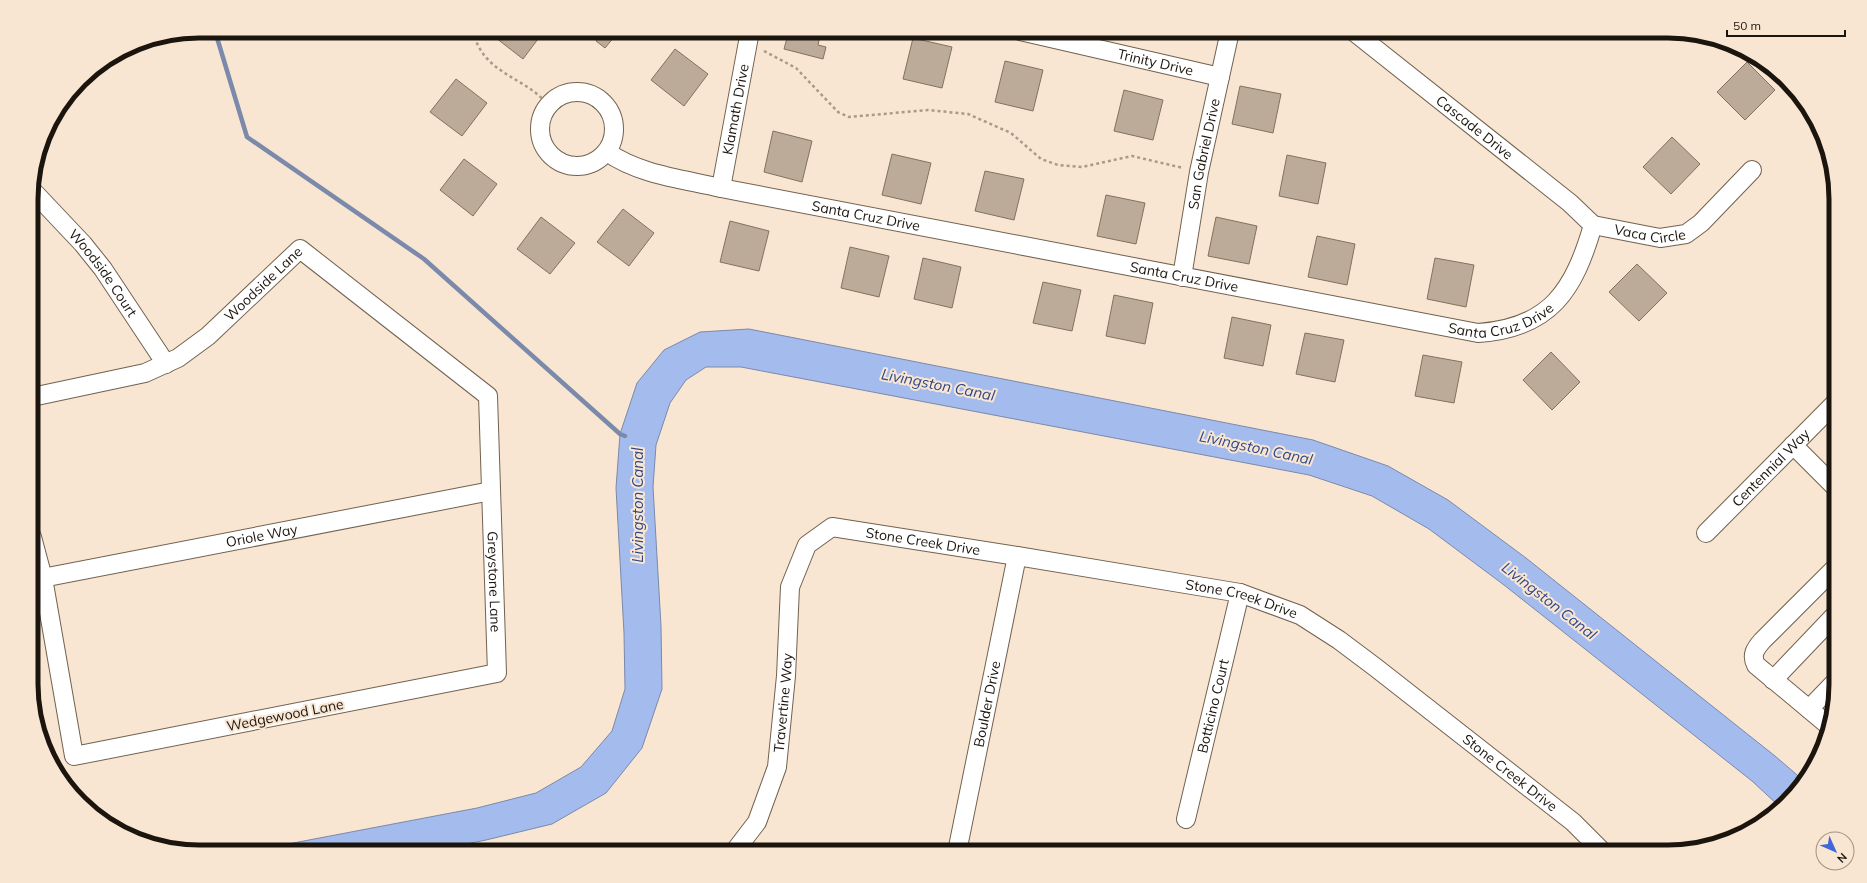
<svg xmlns="http://www.w3.org/2000/svg" width="1867" height="883" viewBox="0 0 1867 883" font-family="Mulish,sans-serif">
<rect width="100%" height="100%" fill="#f8e6d2"/>
<path fill="#a4bbed" stroke="#7b89aa" d="M749 329 1313 440 1388 466 1448 500 1526 558 1775 756 1803 780 1794 794 1780 807 1752 781 1504 585 1429 529 1372 496 1309 475 741 367H706L686 380 670 403 656 445 653 487 661 626 662 689 642 748 606 793 552 824 486 840 426 852H246L477 808 536 793 581 767 612 731 625 689 624 633 616 488 620 434 637 383 664 350 700 332Z"/>
<g fill="none" stroke-linecap="round" stroke-linejoin="round">
<path stroke="#7b89aa" stroke-width="4.5" d="M215 31 247 137 424 259 620 434 625 436"/>
</g>
<g fill="#bcab98" stroke="#81725f">
<path d="M487 31H544L523 59Z"/>
<path d="M603 31H619L605 48 596 41Z"/>
<path d="M789 31H821L818 45 826 47 823 59 784 49Z"/>
<path d="M913 38 952 47 942 88 903 79Z"/>
<path d="M675 49 708 74 684 106 651 80Z"/>
<path d="M1005 61 1043 70 1033 111 995 102Z"/>
<path d="M1747 62 1775 90 1745 120 1717 92Z"/>
<path d="M456 79 487 103 462 136 430 112Z"/>
<path d="M1240 86 1281 94 1273 133 1232 124Z"/>
<path d="M1124 90 1163 100 1153 140 1114 131Z"/>
<path d="M773 131 812 141 802 182 764 172Z"/>
<path d="M1672 137 1700 164 1671 194 1643 167Z"/>
<path d="M892 154 931 163 921 204 882 195Z"/>
<path d="M1287 155 1326 163 1318 204 1279 196Z"/>
<path d="M464 159 497 184 473 216 440 190Z"/>
<path d="M985 171 1024 179 1014 220 975 211Z"/>
<path d="M1106 195 1145 203 1136 244 1097 236Z"/>
<path d="M623 209 654 233 629 266 597 242Z"/>
<path d="M541 217 575 243 550 274 517 249Z"/>
<path d="M1216 217 1257 226 1249 264 1208 256Z"/>
<path d="M730 221 769 231 759 271 720 262Z"/>
<path d="M1317 236 1355 244 1347 285 1308 277Z"/>
<path d="M850 247 889 256 879 297 841 288Z"/>
<path d="M923 258 961 267 952 308 914 299Z"/>
<path d="M1435 258 1474 265 1466 307 1427 299Z"/>
<path d="M1637 264 1667 293 1639 321 1609 292Z"/>
<path d="M1043 282 1081 290 1072 331 1033 323Z"/>
<path d="M1114 295 1153 303 1145 344 1106 336Z"/>
<path d="M1232 317 1271 325 1263 366 1224 358Z"/>
<path d="M1305 333 1344 340 1335 382 1296 374Z"/>
<path d="M1551 352 1580 382 1552 410 1523 380Z"/>
<path d="M1423 355 1462 362 1454 403 1415 396Z"/>
</g>
<g fill="none" stroke-linecap="round" stroke-linejoin="round">
<defs>
<g id="minor">
<path id="s1" d="M1020 31 1220 77"/>
<path id="s2" d="M1353 31 1570 203 1593 225"/>
<circle cx="577" cy="129" r="37"/>
<path id="s3" d="M607 152C640 175 683 179 721 188L1478 333C1551 328 1574 290 1593 225"/>
<path id="s4" d="M721 188 750 31"/>
<path id="s5" d="M31 189 83 244 103 269 166 364"/>
<path id="s6" d="M1593 225 1660 238 1686 234 1701 223 1752 170"/>
<path id="s7" d="M1182 277 1199 172 1230 31"/>
<path id="s8" d="M32 397 145 373 178 358 208 336 300 249 488 396 497 673 74 756 43 578 32 537"/>
<path d="M1793 445 1835 487"/>
<path id="s9" d="M1706 533 1835 403"/>
<path id="s10" d="M32 580 491 491"/>
<path d="M1773 680 1836 614"/>
<path d="M1809 709 1836 681"/>
<path d="M1828 725 1756 665C1751 655 1755 649 1762 641L1836 567"/>
<path id="s11" d="M1186 819 1240 593"/>
<path id="s12" d="M734 852 757 822 777 767 786 676 790 587 807 545 832 527 1017 556 1240 593 1300 615 1339 640 1375 667 1573 822 1603 852"/>
<path id="s13" d="M959 852 958 847 1017 556"/>
</g>
</defs>
<use href="#minor" stroke="#716250" stroke-width="20"/>
<g stroke="#a89a8b" stroke-width="2.5" stroke-dasharray="3 3" stroke-linecap="butt">
<path d="M473 31C483 75 525 76 548 105"/>
<path d="M724 31 732 35"/>
<path d="M764 51 796 68 838 112 849 117 928 110 968 114 1011 133 1041 159 1058 165 1082 167 1132 156 1183 168"/>
</g>
<use href="#minor" stroke="#fff" stroke-width="18"/>
</g>
<g text-anchor="middle" stroke-width="4" stroke-linejoin="round" paint-order="stroke">
<g font-size="14" fill="#1b150e" stroke="#f8e6d2">
<text dy="5" stroke="none"><textPath href="#s1" startOffset="139">Trinity Drive</textPath></text>
<text dy="5" stroke="none"><textPath href="#s4" startOffset="80">Klamath Drive</textPath></text>
<text dy="5" stroke="none"><textPath href="#s2" startOffset="155">Cascade Drive</textPath></text>
<text dy="5" stroke="none"><textPath href="#s7" startOffset="125">San Gabriel Drive</textPath></text>
<text dy="5" stroke="none"><textPath href="#s3" startOffset="268">Santa Cruz Drive</textPath></text>
<text dy="5" stroke="none"><textPath href="#s6" startOffset="58">Vaca Circle</textPath></text>
<text dy="5" stroke="none"><textPath href="#s5" startOffset="111">Woodside Court</textPath></text>
<text dy="5" stroke="none"><textPath href="#s3" startOffset="592">Santa Cruz Drive</textPath></text>
<text dy="5" stroke="none"><textPath href="#s8" startOffset="265">Woodside Lane</textPath></text>
<text dy="5" stroke="none"><textPath href="#s3" startOffset="916">Santa Cruz Drive</textPath></text>
<text dy="5" stroke="none"><textPath href="#s9" startOffset="92">Centennial Way</textPath></text>
<text dy="5" stroke="none"><textPath href="#s10" startOffset="234">Oriole Way</textPath></text>
<text dy="5" stroke="none"><textPath href="#s12" startOffset="445">Stone Creek Drive</textPath></text>
<text dy="5" stroke="none"><textPath href="#s8" startOffset="740">Greystone Lane</textPath></text>
<text dy="5" stroke="none"><textPath href="#s12" startOffset="769">Stone Creek Drive</textPath></text>
<text dy="5" stroke="none"><textPath href="#s12" startOffset="161">Travertine Way</textPath></text>
<text dy="5" stroke="none"><textPath href="#s13" startOffset="151">Boulder Drive</textPath></text>
<text dy="5" stroke="none"><textPath href="#s11" startOffset="116">Botticino Court</textPath></text>
<text transform="translate(285 715) rotate(-11)" y="5">Wedgewood Lane</text>
<text dy="5" stroke="none"><textPath href="#s12" startOffset="1093">Stone Creek Drive</textPath></text>
</g>
<g font-size="15" font-style="italic" fill="#304886" stroke="#f8e6d2">
<text transform="translate(938 385) rotate(11)" y="5">Livingston Canal</text>
<text transform="translate(1256 448) rotate(12)" y="5">Livingston Canal</text>
<text transform="translate(638 505) rotate(-90)" y="5">Livingston Canal</text>
<text transform="translate(1549 601) rotate(38)" y="5">Livingston Canal</text>
</g>
</g>
<path d="M0 0H1867V883H0ZM199 38H1668A161 161 0 0 1 1829 199V684A161 161 0 0 1 1668 845H199A161 161 0 0 1 38 684V199A161 161 0 0 1 199 38Z" fill="#f8e6d2" fill-rule="evenodd"/>
<path fill="none" stroke="#1b150e" stroke-width="5" d="M199 38H1668A161 161 0 0 1 1829 199V684A161 161 0 0 1 1668 845H199A161 161 0 0 1 38 684V199A161 161 0 0 1 199 38Z"/>
<g transform="translate(1835 851) rotate(135)"><circle r="19" fill="#f8e6d2" stroke="#a09284"/>
<path d="M0-3L7 15L0 10L-7 15Z" fill="#3f67d8"/>
<text y="-6" font-size="11" font-weight="bold" text-anchor="middle" fill="#1b150e">N</text>
</g>
<path d="M1727 30v6h118v-6" fill="none" stroke="#1b150e" stroke-width="2"/>
<text x="1733" y="30" font-size="12" fill="#1b150e" stroke="#f8e6d2" stroke-width="3" paint-order="stroke">50 m</text>
</svg>
